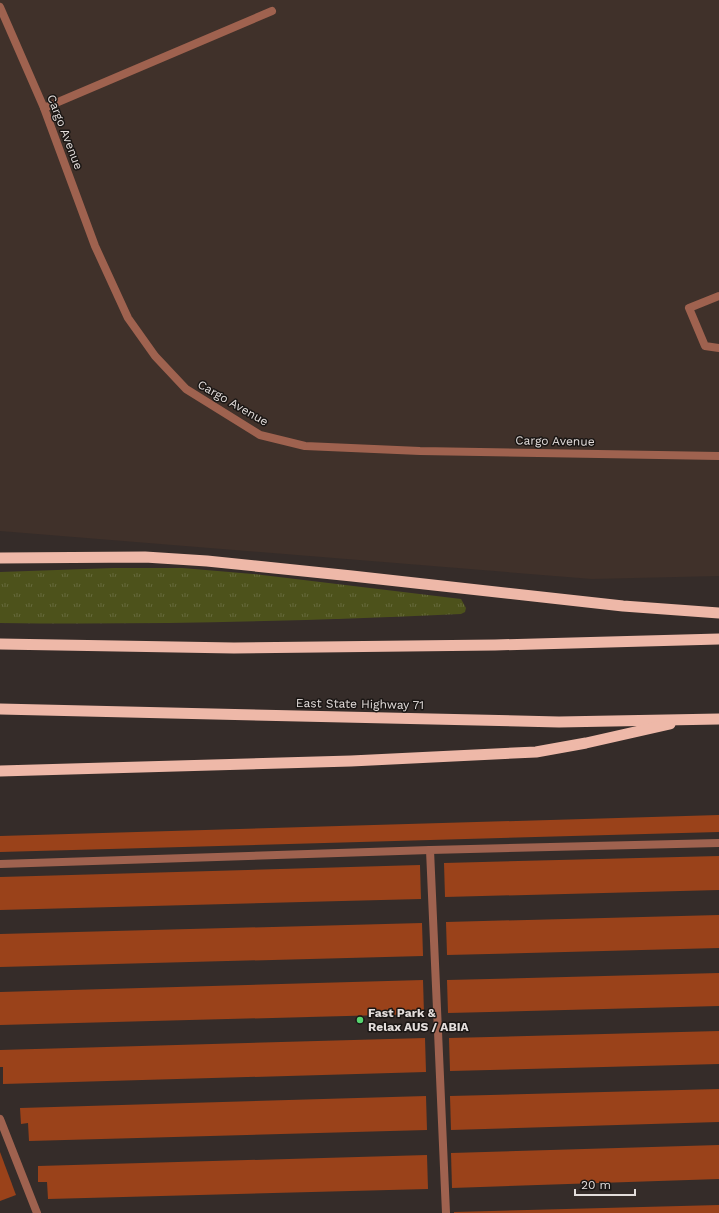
<svg xmlns="http://www.w3.org/2000/svg" width="719" height="1213" viewBox="0 0 719 1213" font-family="'Work Sans',sans-serif">
<defs>
<pattern id="grass-tufts" width="24" height="20" patternUnits="userSpaceOnUse"><rect width="24" height="20" fill="#4d521b"/><path d="M3 7l-1-3M5 7V3M7 7l1-3M15 17l-1-3M17 17v-4M19 17l1-3" fill="none" stroke="#666a3c"/></pattern>
</defs>
<rect width="100%" height="100%" fill="#352c29"/>
<path fill="#40312a" d="M0 0H719V576L592 579 0 531Z"/>
<path fill="url(#grass-tufts)" d="M114 568H182L253 574 461 599 466 608 465 612 461 614C307 621 154 625 0 623V572Z"/>
<g fill="#9a421a">
<path d="M719 815V832L0 852V836Z"/>
<path d="M719 856V890L445 897 444 863Z"/>
<path d="M420 865 421 899 0 910V877Z"/>
<path d="M719 915V948L447 955 446 922Z"/>
<path d="M422 923 423 956 0 967V934Z"/>
<path d="M719 973V1006L448 1013 447 980Z"/>
<path d="M423 980 424 1014 0 1025V992Z"/>
<path d="M719 1031V1064L450 1071 449 1038Z"/>
<path d="M425 1038 426 1072 3 1084V1067H0V1050Z"/>
<path d="M719 1089V1122L451 1130 450 1096Z"/>
<path d="M426 1096 427 1130 29 1141 28 1123 21 1124 20 1108Z"/>
<path d="M719 1145V1179L452 1188 451 1153Z"/>
<path d="M0 1152 16 1195 0 1201Z"/>
<path d="M427 1155 428 1189 48 1199 47 1182H38V1166Z"/>
<path d="M719 1205V1213H454V1212Z"/>
</g>
<g fill="none" stroke-linecap="round" stroke-linejoin="round">
<g stroke="#9f624f" stroke-width="8">
<path d="M44 108 272 11"/>
<path d="M719 296 689 308 705 346 719 348"/>
<path d="M430 850 446 1213"/>
<path d="M0 864 430 850 719 843"/>
<path d="M0 1119 37 1213"/>
</g>
<path stroke="#9f624f" stroke-width="8" d="M0 7 44 108 95 246 128 318 155 356 186 389 260 435 305 446 420 451 719 456"/>
<g stroke="#eeb8a8" stroke-width="11">
<path d="M0 558 145 557 207 561 352 576 623 606 719 613"/>
<path d="M0 644 234 648 495 645 719 639"/>
<path d="M0 709 559 722 719 719"/>
<path d="M0 771 351 761 536 752 586 743 670 724"/>
</g>
</g>
<circle fill="#57d570" stroke="#1a1614" stroke-width="1.5" cx="360" cy="1020" r="4"/>
<g text-anchor="middle" stroke-width="3" stroke-linejoin="round" paint-order="stroke">
<g font-size="12" fill="#e3dddb" stroke="#1a1614">
<text transform="translate(65 132) rotate(69)" y="4">Cargo Avenue</text>
<text transform="translate(233 403) rotate(30)" y="4">Cargo Avenue</text>
<text transform="translate(555 441) rotate(1)" y="4">Cargo Avenue</text>
<text transform="translate(360 704) rotate(1)" y="4">East State Highway 71</text>
</g>
<g font-size="12" font-weight="bold" fill="#e3dddb" stroke="#1a1614" text-anchor="start">
<text x="368" y="1017">Fast Park &amp;<tspan x="368" dy="14">Relax AUS / ABIA</tspan></text>
</g>
</g>
<path d="M575 1189v6h60v-6" fill="none" stroke="#e3dddb" stroke-width="2"/>
<text x="581" y="1189" font-size="12" fill="#e3dddb" stroke="#1a1614" stroke-width="3" paint-order="stroke">20 m</text>
</svg>
